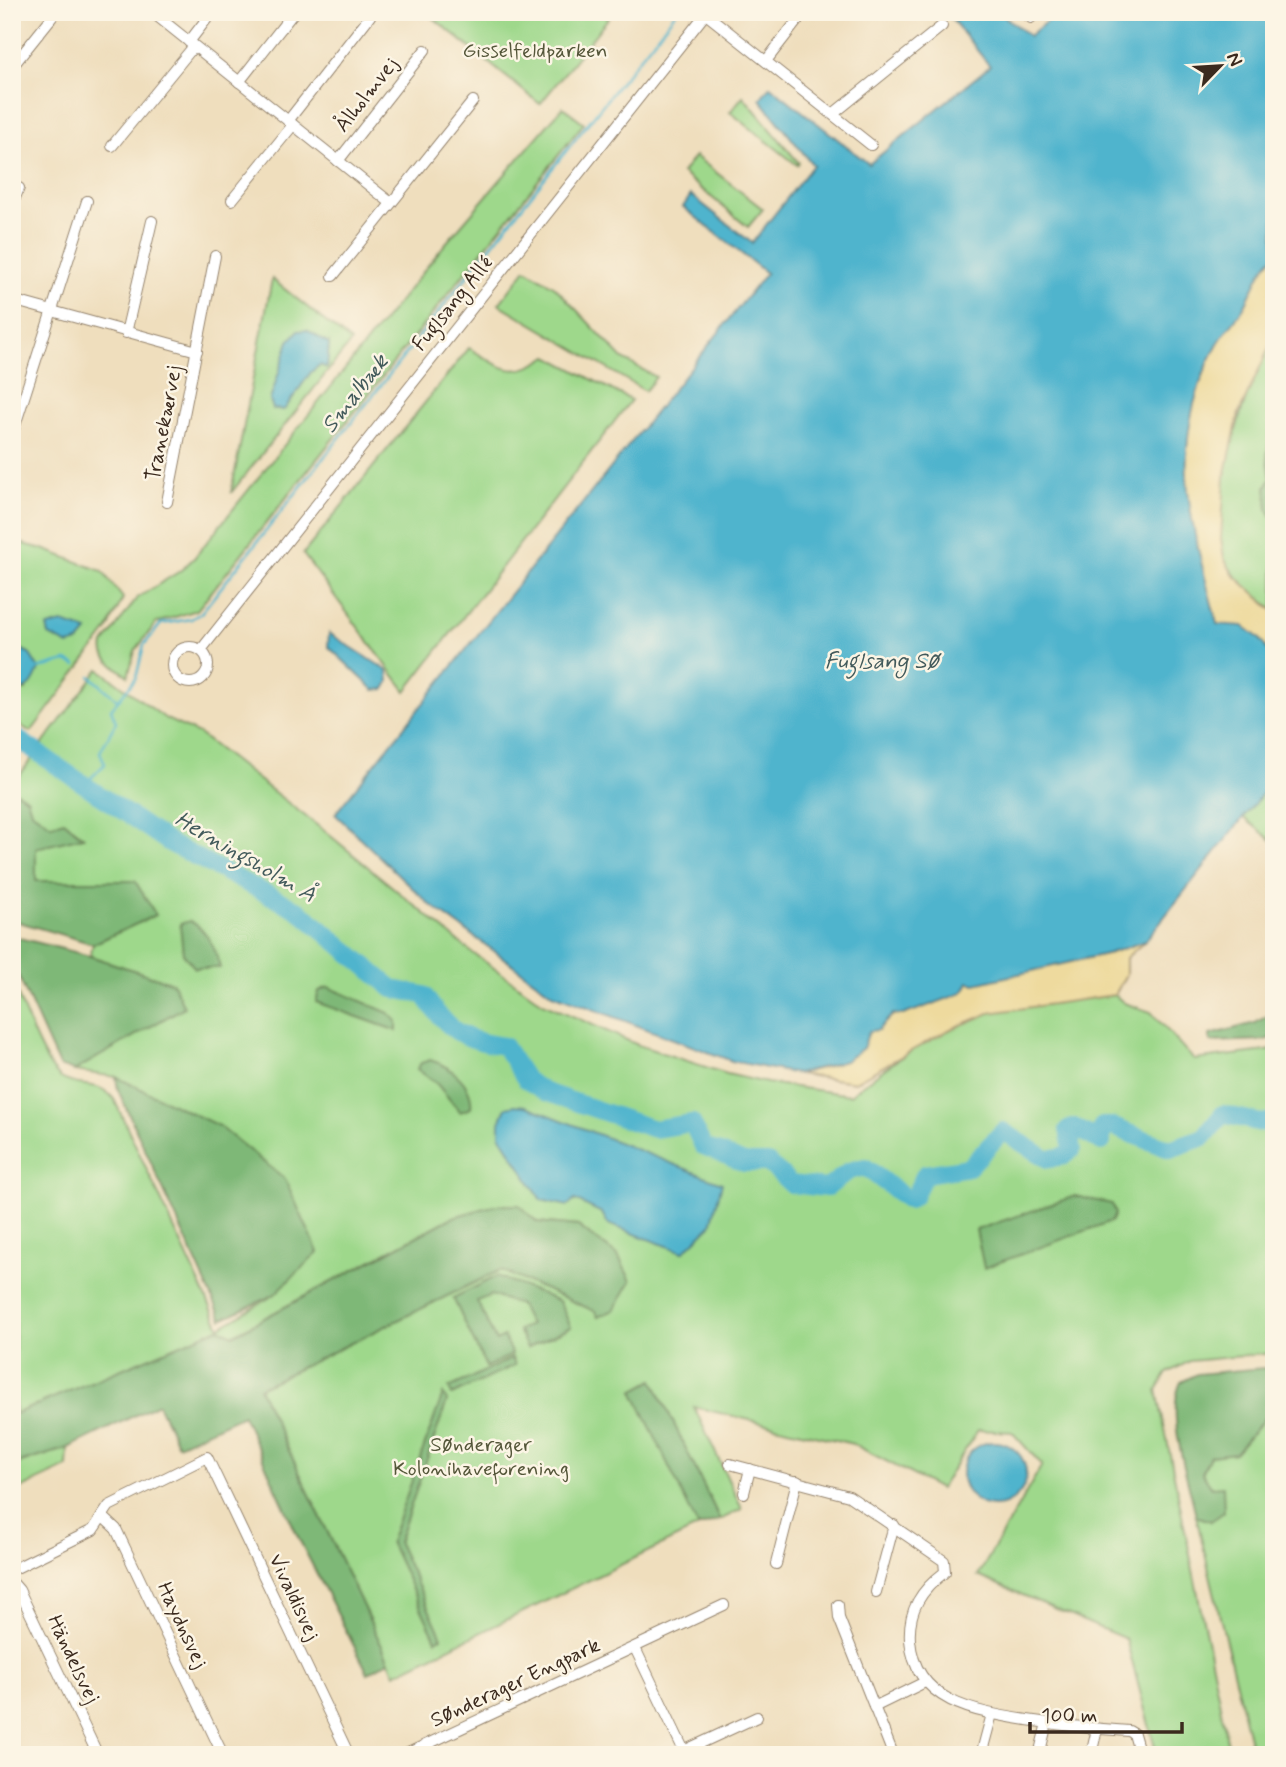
<svg xmlns="http://www.w3.org/2000/svg" width="1286" height="1767" viewBox="0 0 1286 1767" font-family="Mynerve,sans-serif">
<rect width="100%" height="100%" fill="#fcf5e5"/>
<filter id="ink" filterUnits="userSpaceOnUse"><feTurbulence type="fractalNoise" baseFrequency=".0143" numOctaves="2"/><feDisplacementMap in="SourceGraphic" scale="14" xChannelSelector="R" yChannelSelector="G"/><feConvolveMatrix kernelMatrix="1 2 1 2 8 2 1 2 1" color-interpolation-filters="sRGB"/></filter>
<filter id="wash" filterUnits="userSpaceOnUse"><feTurbulence type="fractalNoise" baseFrequency=".00686" numOctaves="4" result="noise"/><feDisplacementMap in="SourceGraphic" scale="28" xChannelSelector="R" yChannelSelector="G"/><feGaussianBlur stdDeviation="1.57" result="paint"/><feColorMatrix in="noise" values="0 0 0 0 0 0 0 0 0 0 0 0 0 0 0 0 0 1.4 0 .05"/><feComposite in="paint" operator="in"/></filter>
<g filter="url(#wash)">
<rect width="100%" height="100%" fill="#efdebd"/>
<g fill="#9ed88b" stroke="#6c8154" stroke-width="2" fill-rule="evenodd">
<path d="M426 12H613L540 104Z"/>
<path d="M743 96 799 163 797 165 730 112Z"/>
<path d="M563 107 584 123 197 610 156 623 135 651 128 676C117 667 100 660 104 644L137 598 180 571 194 558 446 243Z"/>
<path d="M695 156 763 209 748 227 682 173Z"/>
<path d="M526 269 555 287 623 359 656 377 645 391 499 304Z"/>
<path d="M272 279 351 342 231 493ZM329 344 327 367 320 364 311 372 284 410Z"/>
<path d="M1274 338V610C1257 595 1235 581 1225 560 1205 516 1246 377 1274 338Z"/>
<path d="M469 348C503 368 512 381 548 356L631 400 406 691 303 554Z"/>
<path d="M12 541 43 549 102 571 123 598 107 631 31 732 12 720V691L26 690 29 653 12 645Z"/>
<path d="M99 669 166 719 199 734 327 833 470 951 543 1003 638 1045 727 1074 767 1083 850 1095C892 1062 937 1030 988 1013 1020 1003 1079 1000 1115 995L1124 1003 1151 1012 1194 1060 1274 1050V1353L1190 1361 1167 1373 1157 1390 1230 1755H1157L1126 1639 978 1576 1042 1465 1012 1432 978 1430 940 1489 853 1444 694 1407 742 1509 720 1520 653 1381 634 1391 699 1527 395 1674 259 1388 500 1270 595 1311 598 1317 631 1281 618 1256 578 1226 537 1222 519 1205 453 1217 232 1335 219 1328 15 1414 12 981C22 1004 42 1064 61 1078 80 1090 96 1078 114 1099L220 1327 274 1295 116 1077 74 1071 184 1007 173 983 90 956 93 944 155 915 135 881H36V848L83 836 64 821 51 825 31 811 27 798 12 790V785Z"/>
<path d="M1274 779V842L1243 817Z"/>
<path d="M1274 1407V1755H1253L1196 1516 1211 1521V1487L1202 1473 1210 1456 1235 1453Z"/>
<path d="M68 1448 67 1467 12 1493V1466Z"/>
</g>
<g fill="#7eb877" stroke="#5c714a" stroke-width="2">
<path d="M1274 405V520L1268 510 1266 488 1271 478 1267 457Z"/>
<path d="M12 790 27 798 31 811 51 825 64 821 83 837 36 848V881H135L156 915 93 944 12 920Z"/>
<path d="M190 921C207 929 216 950 220 968H195L183 954 180 924Z"/>
<path d="M12 936 90 956 173 983 184 1007 74 1071 59 1066 12 962Z"/>
<path d="M328 987 389 1013 397 1021V1031L316 1002 319 991Z"/>
<path d="M1274 1012V1036L1266 1040 1210 1042V1035L1255 1023Z"/>
<path d="M430 1060C451 1066 474 1085 471 1108L460 1112 437 1084 417 1069 421 1063Z"/>
<path d="M116 1077 219 1126 285 1179 318 1252 274 1295 222 1319 118 1090Z"/>
<path d="M1075 1196 1112 1204 1115 1213 1112 1221 984 1268 976 1230Z"/>
<path d="M496 1205H519L537 1222 578 1226 618 1256 631 1281 614 1310 598 1317 595 1311 500 1270 259 1388 389 1661 368 1673 300 1541 243 1415 178 1445 158 1404 68 1448 16 1464 12 1455V1409L15 1414 219 1328 233 1335 453 1217Z"/>
<path d="M497 1276 559 1301 571 1327 527 1348 518 1330 530 1325 520 1305 491 1295 477 1301 496 1341 504 1337 512 1355 486 1367 453 1298Z"/>
<path d="M512 1358 515 1365 452 1395 449 1388Z"/>
<path d="M1274 1367V1407L1235 1453 1210 1456 1202 1473 1211 1487 1223 1486 1224 1512 1211 1521 1196 1516C1189 1481 1165 1414 1181 1382L1197 1374Z"/>
<path d="M653 1380 720 1520 699 1527 696 1523 633 1391Z"/>
<path d="M443 1394 447 1401 398 1543 442 1637 436 1640 390 1542Z"/>
</g>
<g fill="#eeda9e" stroke="#94825e" stroke-width="2">
<path d="M1274 256V337L1239 413 1225 477 1221 538 1224 558 1233 574 1274 611V660L1271 655 1217 624C1191 522 1164 445 1217 345 1225 331 1237 319 1245 305 1256 285 1257 273 1274 256Z"/>
<path d="M1145 941 1126 958V974L1115 995 990 1013 949 1030 855 1082 798 1074C829 1065 857 1065 869 1030 884 1029 885 1018 897 1013 924 1001 946 1004 969 982L975 983 1110 953Z"/>
</g>
<g fill="#4fb4cd" stroke="#456f76" stroke-width="2">
<path d="M946 12H999L1029 36 1058 12H1274V256C1257 273 1256 285 1245 305 1237 319 1225 331 1217 345 1164 445 1191 522 1217 624L1243 626 1259 638 1274 660V779L1145 941 1110 953 975 984 969 982 965 990 957 995 903 1015 893 1014 878 1030 869 1031 863 1048 845 1061 797 1074 732 1061 553 994 428 903 335 814 766 273 683 207 691 195 752 243 813 165 760 99 770 86 869 164 990 66Z"/>
<path d="M307 330 329 344 327 368 320 365 311 372 284 410 273 409 270 400 289 341 298 331Z"/>
<path d="M62 623 88 631 79 642 68 645 49 635 47 627Z"/>
<path d="M329 633 388 671 389 682 385 689 374 690 328 646Z"/>
<path d="M12 645 29 653 39 669C33 685 30 690 12 691Z"/>
<path d="M515 1105 526 1106 722 1183 711 1225 683 1252 608 1224 602 1213 575 1200 568 1206 541 1200 500 1135V1122L506 1107Z"/>
<circle cx="994" cy="1474" r="32"/>
</g>
<g fill="none" stroke-linecap="round" stroke-linejoin="round">
<g stroke="#4fb4cd" stroke-width="2.5">
<path d="M37 669 66 661 76 665"/>
<path d="M90 676 118 700"/>
<path d="M85 784 105 764 100 752 116 722 111 709 136 678 144 645 161 624 191 619 201 613 676 12"/>
</g>
<path stroke="#4fb4cd" stroke-width="18" d="M12 735 171 844 298 910 393 989 424 995C448 1031 462 1040 504 1046L526 1080 545 1092 654 1129 692 1123 703 1146 744 1163H768L791 1184 827 1188 849 1171 865 1167 908 1200 914 1196 925 1174 969 1167 1003 1131 1047 1159 1064 1156 1072 1149 1068 1130 1074 1127 1102 1142V1126H1111L1170 1149 1204 1137 1223 1114 1261 1123 1274 1121"/>
</g>
</g>
<g filter="url(#ink)">
<g fill="none" stroke-linecap="round" stroke-linejoin="round">
<defs>
<g id="minor">
<path d="M152 12 391 203"/>
<path d="M1023 12 1031 18"/>
<path d="M706 14 871 145"/>
<path d="M189 42 212 12"/>
<path d="M766 61 804 12"/>
<path d="M12 67 56 12"/>
<path d="M239 82 294 12"/>
<path d="M833 114 942 26"/>
<path d="M288 121 370 16"/>
<path d="M112 146 194 46"/>
<path d="M338 161 425 50"/>
<path d="M232 200 293 125"/>
<path d="M12 205 19 188"/>
<path d="M333 276 473 101"/>
<path d="M12 300 197 351"/>
<path d="M126 333 152 221"/>
<path d="M12 435 87 201"/>
<path d="M167 502 215 256"/>
<circle cx="190" cy="665" r="18"/>
<path d="M201 650 707 12"/>
<path d="M730 1464 849 1496 944 1561 945 1572C921 1590 908 1610 910 1640 915 1703 976 1712 1027 1720 1061 1725 1095 1729 1129 1731L1134 1734 1140 1755"/>
<path d="M744 1493 750 1469"/>
<path d="M102 1516 116 1529 223 1755"/>
<path d="M776 1564 797 1481"/>
<path d="M12 1570 93 1530 109 1506 207 1457 349 1755"/>
<path d="M12 1582 19 1590 98 1755"/>
<path d="M876 1592 894 1525"/>
<path d="M838 1605 839 1618 891 1749"/>
<path d="M635 1648 686 1755"/>
<path d="M874 1707 925 1682"/>
<path d="M404 1755 724 1605"/>
<path d="M675 1755 757 1717"/>
<path d="M981 1755 992 1714"/>
<path d="M1039 1755 1047 1723"/>
<path d="M1091 1755 1097 1729"/>
</g>
</defs>
<use href="#minor" stroke="#95846e" stroke-width="12"/>
<use href="#minor" stroke="#fff" stroke-width="10"/>
</g>
</g>
<g text-anchor="middle" stroke-width="5" stroke-linejoin="round" paint-order="stroke">
<g font-size="21" fill="#545639" stroke="#fcf5e5">
<text x="535" y="57">Gisselfeldparken</text>
<text x="481" y="1451">Sønderager<tspan x="481" dy="24">Kolonihaveforening</tspan></text>
</g>
<g font-size="21" fill="#3b2a1e" stroke="#fcf5e5">
<text transform="translate(366 94) rotate(-52)" y="7">Ålholmvej</text>
<text transform="translate(452 303) rotate(-51)" y="7">Fuglsang Allé</text>
<text transform="translate(163 423) rotate(-79)" y="7">Tranekærvej</text>
<text transform="translate(295 1597) rotate(65)" y="7">Vivaldisvej</text>
<text transform="translate(183 1625) rotate(65)" y="7">Haydnsvej</text>
<text transform="translate(74 1659) rotate(65)" y="7">Händelsvej</text>
<text transform="translate(515 1682) rotate(-25)" y="7">Sønderager Engpark</text>
</g>
<g font-size="23" font-style="italic" fill="#425a5b" stroke="#fcf5e5">
<text transform="translate(354 393) rotate(-52)" y="8">Smalbæk</text>
<text x="882" y="668">Fuglsang Sø</text>
<text transform="translate(246 856) rotate(30)" y="8">Herningsholm Å</text>
</g>
</g>
<rect width="1286" height="1767" fill="none" stroke="#fcf5e5" stroke-width="42"/>
<g transform="translate(1220 66) rotate(65)" stroke="#fcf5e5" stroke-width="5" paint-order="stroke">
<path d="M0-5L12 26L0 18L-12 26Z" fill="#3b2a1e"/>
<text y="-10" font-size="19" font-weight="bold" text-anchor="middle" fill="#3b2a1e">N</text>
</g>
<path d="M1030 1722v10h152v-10" fill="none" stroke="#3b2a1e" stroke-width="3.5"/>
<text x="1041" y="1722" font-size="21" fill="#3b2a1e" stroke="#fcf5e5" stroke-width="5" paint-order="stroke">100 m</text>
</svg>
